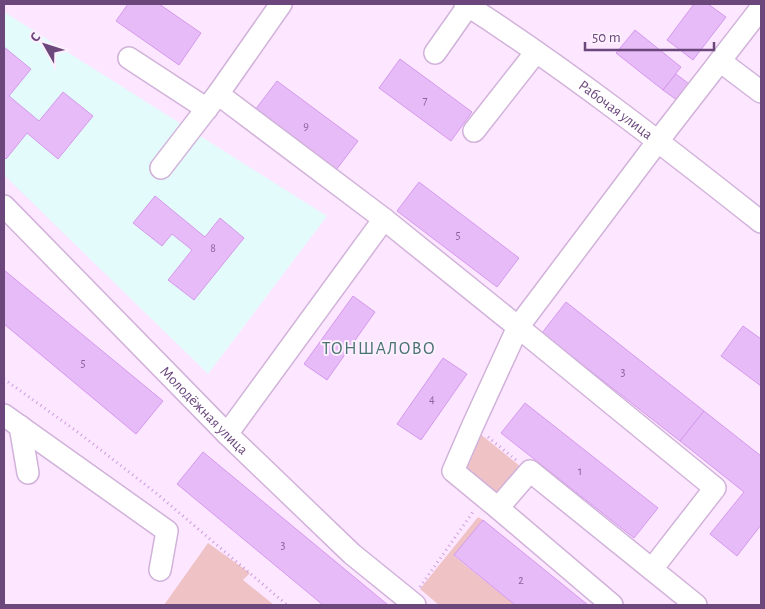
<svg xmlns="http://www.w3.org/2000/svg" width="765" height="609" viewBox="0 0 765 609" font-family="'Alegreya Sans',sans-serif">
<rect width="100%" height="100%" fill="#fde6ff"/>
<path fill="#e3fbfa" d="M4 12 327 216 208 374 4 175Z"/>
<g fill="#efc2c6">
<path d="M474 429 526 471 497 505 456 470Z"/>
<path d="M478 517 483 520 454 556 515 605H439L420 589Z"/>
<path d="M208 543 250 573 243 580 274 605H164Z"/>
</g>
<g fill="#e7bbf7" stroke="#d499ec">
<path d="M128 4H159L201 33 179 65 116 21Z"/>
<path d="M694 4H708L726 17 693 60 667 40Z"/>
<path d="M635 30 681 67 663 90 616 53Z"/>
<path d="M4 47 31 69 9 96 39 121 63 92 93 116 58 159 27 133 6 159 4 157Z"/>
<path d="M400 59 472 112 451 141 379 88Z"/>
<path d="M676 74 693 87 681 103 663 90Z"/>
<path d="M277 81 358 141 336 170 255 110Z"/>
<path d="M419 182 519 258 497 287 397 211Z"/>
<path d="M155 196 205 237 220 218 244 238 194 300 168 280 192 250 172 234 162 246 133 223Z"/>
<path d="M4 270 163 401 136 434 4 324Z"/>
<path d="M353 296 375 312 327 380 304 364Z"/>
<path d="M566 302 704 411 680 441 542 333Z"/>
<path d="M743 326 761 339V386L721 356Z"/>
<path d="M443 358 467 374 421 440 397 424Z"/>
<path d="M525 403 658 508 634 538 501 433Z"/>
<path d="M704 411 761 456V525L737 556 710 534 744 492 680 441Z"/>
<path d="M203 452 388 605H323L177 484Z"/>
<path d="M483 520 588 605H515L454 555Z"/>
</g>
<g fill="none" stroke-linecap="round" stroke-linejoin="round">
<defs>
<g id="minor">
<path id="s1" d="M465 4C568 70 665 146 761 222"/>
<path d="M435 53 468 6"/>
<path d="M129 58 207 109"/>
<path d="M720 61 761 92"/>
<path d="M474 131 536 52"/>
<path d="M161 168 218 94"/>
<path id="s2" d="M4 206 227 434 352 554 415 605"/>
<path d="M384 219 518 327 715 488 652 569"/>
<path d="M4 415 167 531 160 570"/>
<path d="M20 426 28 473"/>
<path d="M227 434 384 219 218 94 281 4"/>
<path d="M498 508 453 471 473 425 518 327 658 141 761 8"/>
<path d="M612 605 498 508 530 471 696 605"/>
</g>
</defs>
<use href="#minor" stroke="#d1b2da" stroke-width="24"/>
<g stroke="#cb9ddd" stroke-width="3" stroke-dasharray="1 4" stroke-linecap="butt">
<path d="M4 379 79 433 156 493 287 605"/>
<path d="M488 437 516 460"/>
<path d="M420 587 473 512"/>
</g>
<use href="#minor" stroke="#fff" stroke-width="21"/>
</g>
<g text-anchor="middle" stroke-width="4" stroke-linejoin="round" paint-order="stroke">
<g font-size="12" fill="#8a649b">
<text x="425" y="104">7</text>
<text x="306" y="130">9</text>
<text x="458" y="239">5</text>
<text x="213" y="252">8</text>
<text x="83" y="367">5</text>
<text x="623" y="376">3</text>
<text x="432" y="403">4</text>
<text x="580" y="475">1</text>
<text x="283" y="549">3</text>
<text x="521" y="584">2</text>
</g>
<g font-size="15" fill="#6b477c" stroke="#feefff">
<text dy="5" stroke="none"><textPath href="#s1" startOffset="184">Рабочая улица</textPath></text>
<text dy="5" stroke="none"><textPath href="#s2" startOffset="286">Молодёжная улица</textPath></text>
</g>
<g font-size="18" letter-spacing="1" fill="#4a7474" stroke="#feefff">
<text x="379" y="354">ТОНШАЛОВО</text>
</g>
</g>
<rect width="765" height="609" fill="none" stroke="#6b477c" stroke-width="10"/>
<g transform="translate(45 45) rotate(309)" stroke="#feefff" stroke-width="4" paint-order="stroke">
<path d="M0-4L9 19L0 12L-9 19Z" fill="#6b477c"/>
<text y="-8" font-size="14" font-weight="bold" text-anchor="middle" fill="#6b477c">С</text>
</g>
<path d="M585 42v8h129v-8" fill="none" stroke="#6b477c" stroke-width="2.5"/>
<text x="592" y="42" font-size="15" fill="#6b477c" stroke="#feefff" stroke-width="4" paint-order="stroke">50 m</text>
</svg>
